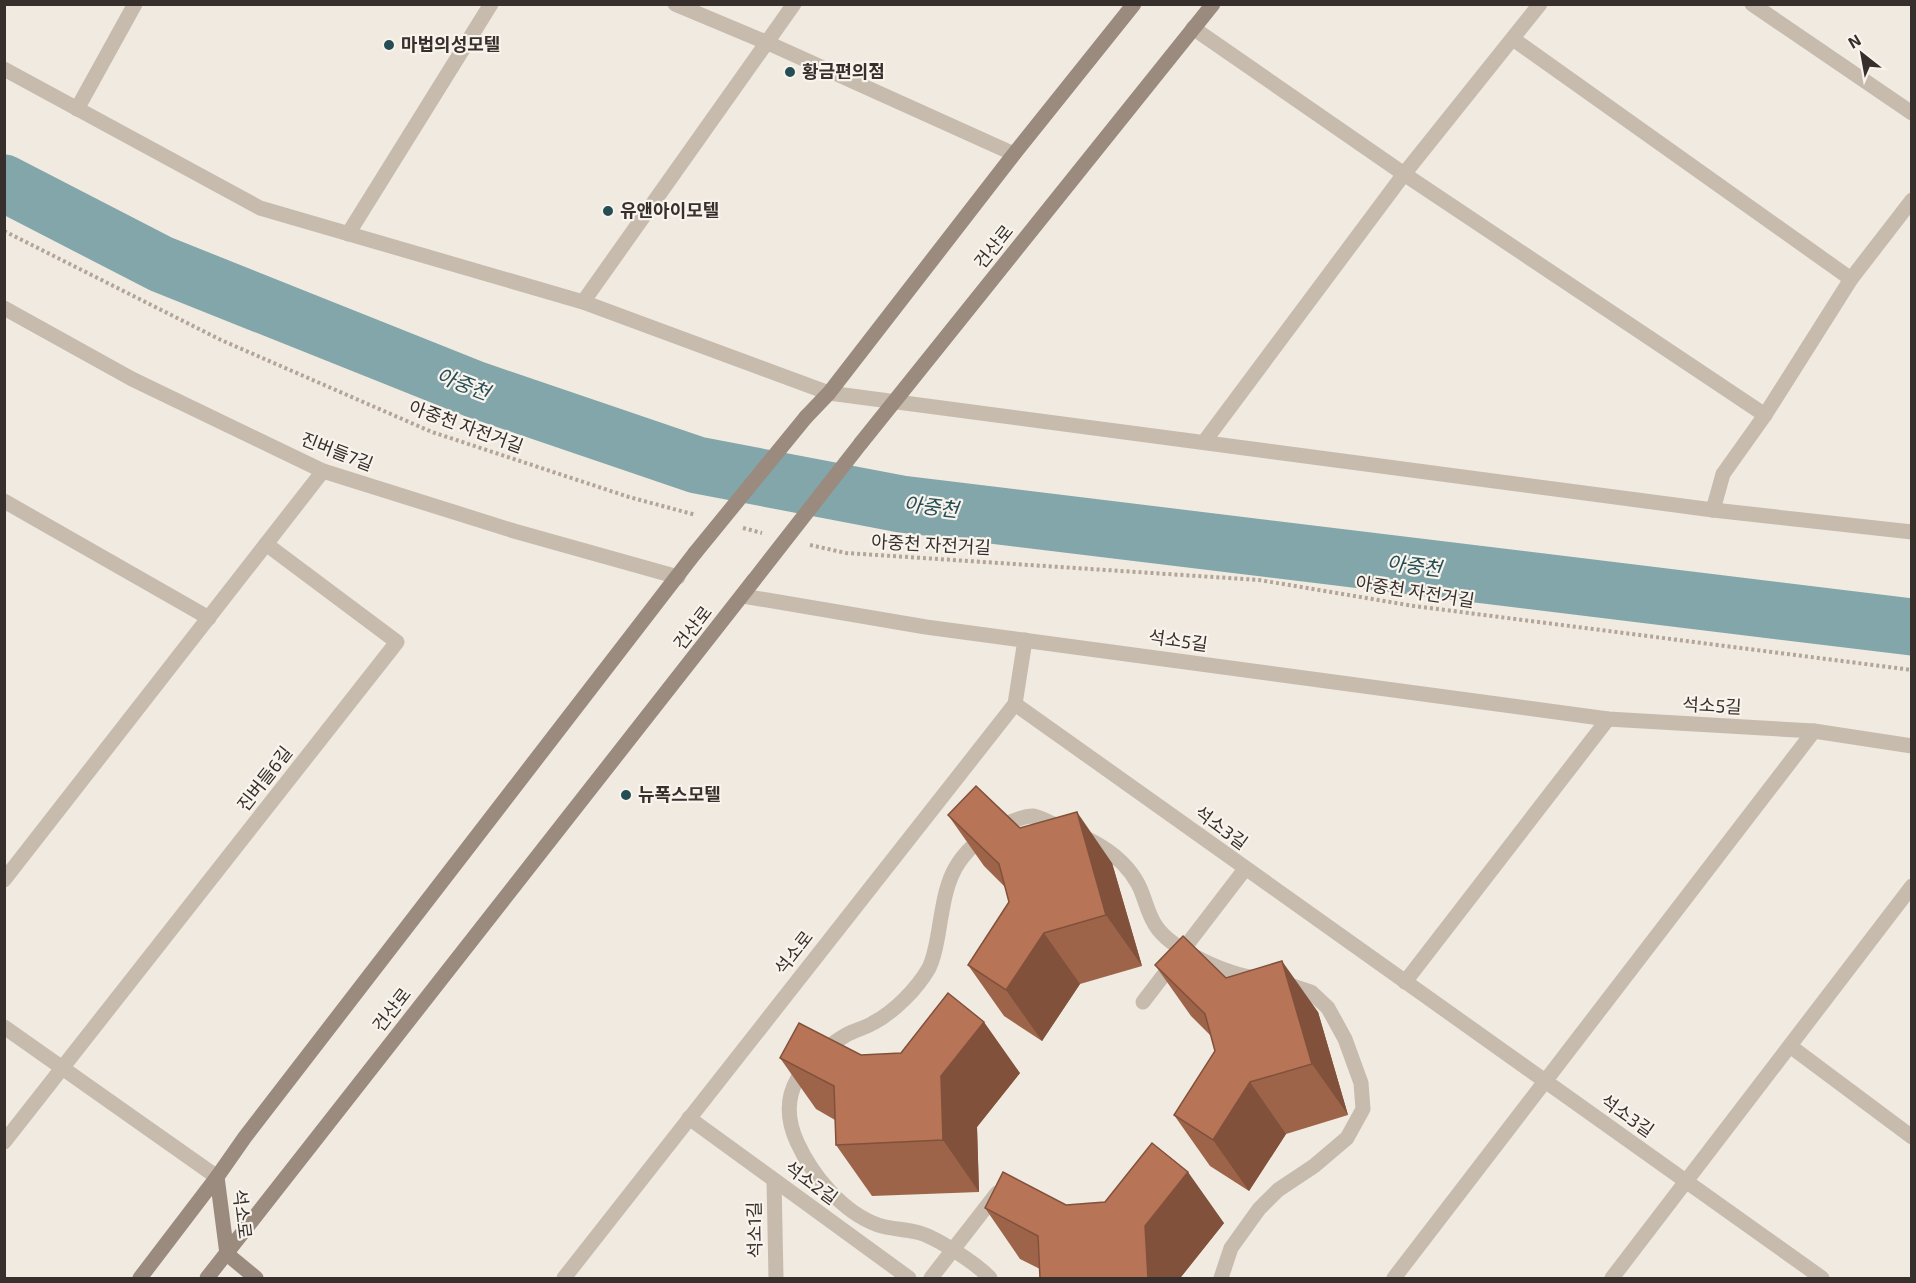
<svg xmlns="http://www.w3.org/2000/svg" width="1916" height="1283" viewBox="0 0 1916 1283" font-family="'Exo 2','Noto Sans KR',sans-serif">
<rect width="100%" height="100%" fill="#f0eae0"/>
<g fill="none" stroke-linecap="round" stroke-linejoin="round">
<path stroke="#82a6aa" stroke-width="57" d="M4 183 161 264 474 389 697 465 901 504 1912 627"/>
<g stroke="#b3a597" stroke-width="4" stroke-dasharray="3 3" stroke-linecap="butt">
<path d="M4 231 221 340 432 432 629 497 696 515"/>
<path d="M743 528 762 533"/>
<path d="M810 545 846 553 1259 580 1414 606 1912 670"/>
</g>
<g stroke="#c7bbad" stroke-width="15">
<path d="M1143 1002 1245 869"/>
<path d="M931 1278 997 1193"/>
<path d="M990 1278C977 1264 935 1236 916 1232 903 1229 890 1229 878 1225 842 1212 812 1175 797 1142 774 1091 805 1060 846 1035 855 1030 865 1028 873 1023 894 1012 917 989 929 968 934 958 936 946 938 935 946 887 948 860 992 831 1002 825 1022 816 1033 816 1040 817 1050 823 1056 825 1088 838 1121 852 1138 884 1146 899 1147 915 1158 929 1176 952 1229 975 1257 978"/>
<path d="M1221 1278 1231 1248 1259 1209 1278 1190 1314 1166 1347 1138 1363 1109 1361 1083 1345 1039 1328 1008 1311 992 1284 983"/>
</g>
<g stroke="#c7bbad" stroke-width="15">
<path d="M675 4 768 43 1014 154"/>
<path d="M1752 4 1912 113"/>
<path d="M1193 28 1404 174 1765 415"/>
<path d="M1513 39 1851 279"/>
<path d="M4 69 260 208 583 302 829 393 1713 510 1912 532"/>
<path d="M77 109 135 4"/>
<path d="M348 234 491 4"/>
<path d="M583 302 794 4"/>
<path d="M4 308 132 379 323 471 514 531 678 577"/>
<path d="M1204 442 1404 174 1540 4"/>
<path d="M4 501 209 618"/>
<path d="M1713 510 1723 474 1765 415 1851 279 1912 200"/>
<path d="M743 596 926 627 1608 719 1814 731 1912 746"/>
<path d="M1015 704 1822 1278"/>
<path d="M4 880 323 471"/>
<path d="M1405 982 1608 719"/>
<path d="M4 1027 217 1177"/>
<path d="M1790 1046 1912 1137"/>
<path d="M689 1118 909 1278"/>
<path d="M4 1142 397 642 266 544"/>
<path d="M774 1180 776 1278"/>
<path d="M564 1278 1015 704 1025 640"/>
<path d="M1394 1278 1814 731"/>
<path d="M1612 1278 1912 886"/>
</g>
<g stroke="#9b8b7f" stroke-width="15">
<path d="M806 417 829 393 1014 154 1134 4"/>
<path d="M861 443 1213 4"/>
<path d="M217 1177 227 1254 256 1278"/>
<path d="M140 1278 217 1177 245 1137 695 553"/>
<path d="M207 1278 754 580"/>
</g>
<g stroke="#9b8b7f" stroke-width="15">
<path d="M695 553 806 417"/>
<path d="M754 580 861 443"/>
</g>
</g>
<g fill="#9e644a">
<path d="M948 815 1020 828 1112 863 1142 966 1080 984 1042 1041 1004 1016 968 965 1009 902 1005 887 984 866Z"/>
<path d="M1155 965 1226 978 1318 1012 1348 1115 1286 1134 1249 1191 1210 1166 1174 1115 1215 1051 1211 1036 1191 1016Z"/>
<path d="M861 1055 1020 1073 977 1127 979 1192 872 1196 836 1145 835 1120 816 1109 780 1058Z"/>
<path d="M1066 1205 1224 1223 1181 1277V1278H1040V1269L1020 1259 985 1208Z"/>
</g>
<g fill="#81513c">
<path d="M1077 812 1112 863 1142 966 1106 915Z"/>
<path d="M1044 933 1080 984 1042 1041 1006 990Z"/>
<path d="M1282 961 1318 1012 1348 1115 1312 1064Z"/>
<path d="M984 1022 1020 1073 977 1127 979 1192 943 1140 941 1076Z"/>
<path d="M1250 1082 1286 1134 1249 1191 1213 1140Z"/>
<path d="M1188 1172 1224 1223 1181 1277V1278H1148L1145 1226Z"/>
</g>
<g fill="#b87456" stroke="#81513c" stroke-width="1.5">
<path d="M976 786 1020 828 1077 812 1106 915 1044 933 1006 990 968 965 1009 902 999 864 948 815Z"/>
<path d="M1183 936 1226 978 1282 961 1312 1064 1250 1082 1213 1140 1174 1115 1215 1051 1205 1014 1155 965Z"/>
<path d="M948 993 984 1022 941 1076 943 1140 836 1145 834 1086 780 1058 799 1023 861 1055 901 1053Z"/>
<path d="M1152 1143 1188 1172 1145 1226 1148 1278H1040L1038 1236 985 1208 1003 1172 1066 1205 1105 1202Z"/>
</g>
<g fill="#254e54" stroke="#f8f3ec" stroke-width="2">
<circle cx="389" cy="45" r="6"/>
<circle cx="790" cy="72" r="6"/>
<circle cx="608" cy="211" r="6"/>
<circle cx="626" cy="795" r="6"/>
</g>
<g text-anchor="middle" stroke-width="4.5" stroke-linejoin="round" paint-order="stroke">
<g font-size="18" font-weight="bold" fill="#372f2b" stroke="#f8f3ec" text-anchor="start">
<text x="401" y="51">마법의성모텔</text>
<text x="802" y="78">황금편의점</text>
<text x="620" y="217">유앤아이모텔</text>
<text x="638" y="801">뉴폭스모텔</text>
</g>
<g font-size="18" fill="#372f2b" stroke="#f8f3ec">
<text transform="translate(994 247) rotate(-51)" y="6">건산로</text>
<text transform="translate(466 427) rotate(20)" y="6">아중천 자전거길</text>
<text transform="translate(337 452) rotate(21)" y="6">진버들7길</text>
<text transform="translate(931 545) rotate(3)" y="6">아중천 자전거길</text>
<text transform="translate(1415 592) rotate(9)" y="6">아중천 자전거길</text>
<text transform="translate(693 628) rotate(-52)" y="6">건산로</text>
<text transform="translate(1178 641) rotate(8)" y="6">석소5길</text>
<text transform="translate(1712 706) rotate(3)" y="6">석소5길</text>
<text transform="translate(265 779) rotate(-52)" y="6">진버들6길</text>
<text transform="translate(1221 828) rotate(36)" y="6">석소3길</text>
<text transform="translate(794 953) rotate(-52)" y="6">석소로</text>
<text transform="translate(392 1010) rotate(-52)" y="6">건산로</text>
<text transform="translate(1627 1116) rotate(35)" y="6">석소3길</text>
<text transform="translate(811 1183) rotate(36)" y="6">석소2길</text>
<text transform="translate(242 1214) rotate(83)" y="6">석소로</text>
<text transform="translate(755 1230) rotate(-91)" y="6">석소1길</text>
</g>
<g font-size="20" font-style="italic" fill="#254e54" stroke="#f8f3ec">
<text transform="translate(463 384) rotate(21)" y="7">아중천</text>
<text transform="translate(931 507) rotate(7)" y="7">아중천</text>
<text transform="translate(1414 566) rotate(7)" y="7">아중천</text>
</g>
</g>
<rect width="1916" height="1283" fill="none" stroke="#372f2b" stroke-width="12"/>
<g transform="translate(1862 54) rotate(329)" stroke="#f8f3ec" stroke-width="4.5" paint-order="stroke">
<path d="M0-4.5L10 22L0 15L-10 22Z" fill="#372f2b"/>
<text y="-9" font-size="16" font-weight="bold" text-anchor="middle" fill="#372f2b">N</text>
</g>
</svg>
